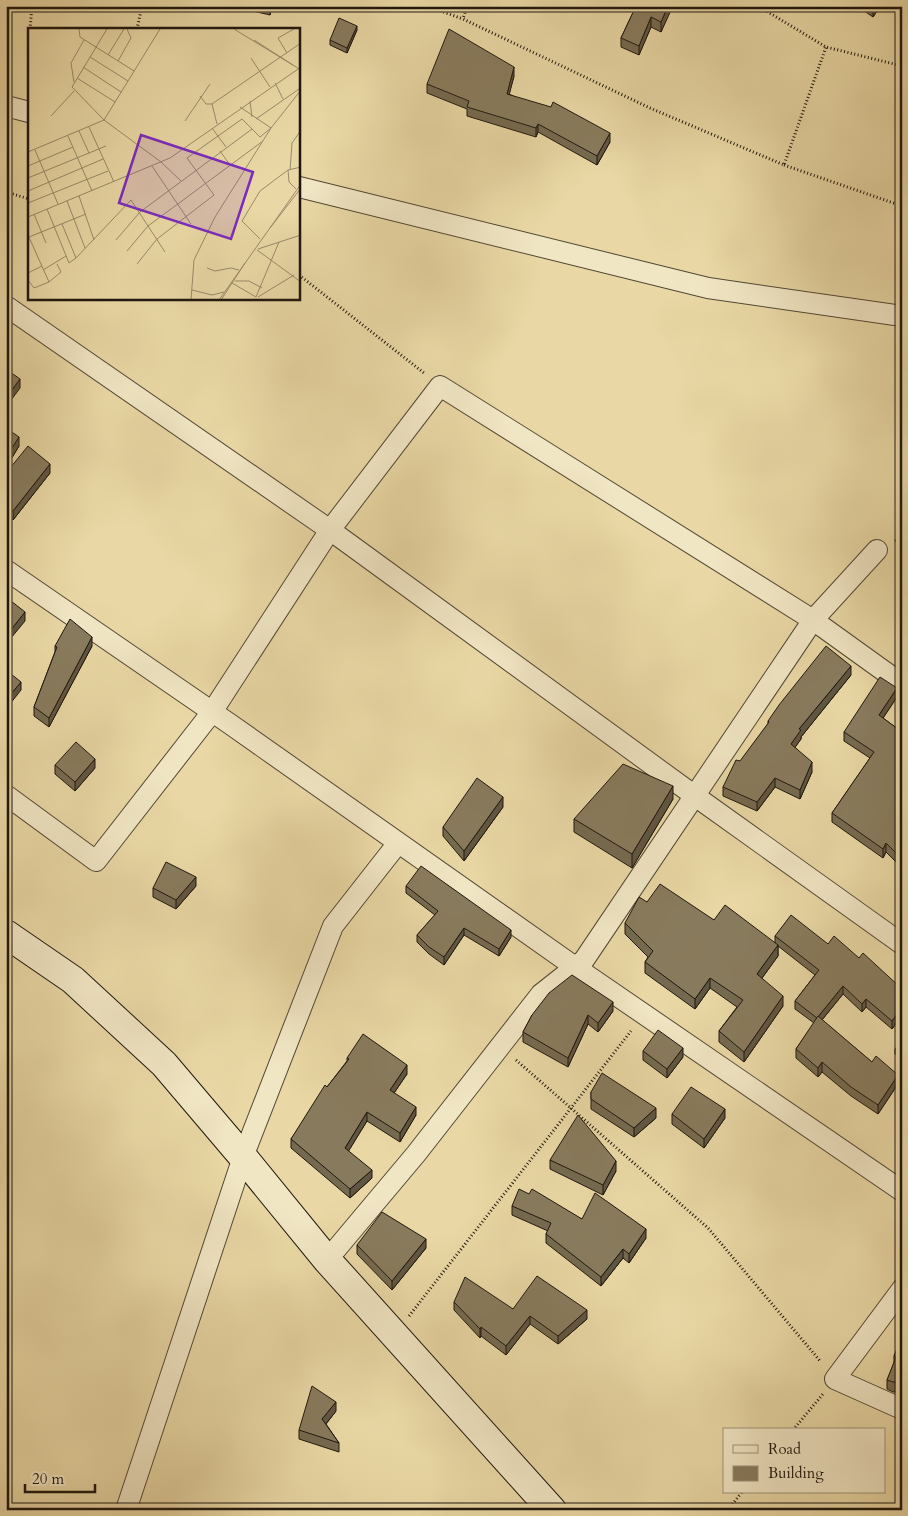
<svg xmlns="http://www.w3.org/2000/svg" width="908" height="1516" viewBox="0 0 908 1516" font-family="Cardo,serif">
<rect width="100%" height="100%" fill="#e9d8a5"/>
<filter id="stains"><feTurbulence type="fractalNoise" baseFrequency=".004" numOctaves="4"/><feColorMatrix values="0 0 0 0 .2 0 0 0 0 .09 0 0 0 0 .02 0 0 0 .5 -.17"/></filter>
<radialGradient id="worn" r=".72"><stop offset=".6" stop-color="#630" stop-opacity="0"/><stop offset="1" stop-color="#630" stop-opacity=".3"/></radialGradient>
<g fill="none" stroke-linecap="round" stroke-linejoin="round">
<defs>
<g id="street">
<path d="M6 106 29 112"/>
<path d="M299 187 708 288 902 316"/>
<path d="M6 306 330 530 695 796 902 944"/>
<path d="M6 570 230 724 575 967 902 1191"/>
<path d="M6 795 96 861 212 712 330 530 440 386 813 620 902 684"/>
<path d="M327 1260 416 1154 541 994 584 960 813 620 877 550"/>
<path d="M902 1289 835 1379 902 1409"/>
<path d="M126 1510 243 1157 333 926 398 843"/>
</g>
<path id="secondary" d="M6 934 73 980 164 1064 243 1157 327 1260 552 1510"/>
</defs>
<use href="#street" stroke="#524734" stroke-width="22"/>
<use href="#secondary" stroke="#1f170e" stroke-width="30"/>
<g stroke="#1f170e" stroke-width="3" stroke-dasharray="1 2.5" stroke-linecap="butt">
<path d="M427 6 463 19"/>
<path d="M467 6 463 19 650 108 784 165 826 47"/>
<path d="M758 6 826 47 902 66"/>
<path d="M30 29 32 6"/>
<path d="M137 29 142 6"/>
<path d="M784 165 902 206"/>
<path d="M6 192 29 199"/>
<path d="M299 275 424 373"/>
<path d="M895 541 902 537"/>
<path d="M516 1060 708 1228 821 1362"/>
<path d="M409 1316 631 1031"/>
<path d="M793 1430 823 1394"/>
<path d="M728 1510 742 1492"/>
</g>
<use href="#street" stroke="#f1e6c4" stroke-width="20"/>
<use href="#secondary" stroke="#f1e6c4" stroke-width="28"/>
</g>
<g fill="#756a50" stroke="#1f170e">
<path d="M200 6H217L216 11Z"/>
<path d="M231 6H272L270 15Z"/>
<path d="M548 6H567L564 12Z"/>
<path d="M636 6H672L661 32 651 27 639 55 621 47V38Z"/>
<path d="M857 6H889L886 11 880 7 873 17Z"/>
<path d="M357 30 347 53 330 45V40Z"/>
<path d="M514 76 509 94 610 142 597 165 538 132 536 137 467 116V109L427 93V84Z"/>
<path d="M6 428 19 446 10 461 6 458Z"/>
<path d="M6 473H50L13 520 6 515Z"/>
<path d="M55 646H92L49 727 34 716V707L55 652Z"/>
<path d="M851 675 801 737V739L795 747 812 772 800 799 775 787 757 811 723 796V787L768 724V721Z"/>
<path d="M897 697 883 718 902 732V868L886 852 883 858 832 822V813L870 758 844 741V732Z"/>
<path d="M55 765 95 768 75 791 55 774Z"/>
<path d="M673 799 632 868 574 832V819Z"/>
<path d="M503 807 464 861 443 836V827Z"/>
<path d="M196 886 176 909 153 897V888Z"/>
<path d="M406 886 511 937 499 956 464 935 444 965 429 954 417 942V935L435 915 406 893Z"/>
<path d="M647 902 714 920 775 943V936L828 944 859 958 902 989V1015L892 1029 866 1007 862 1012 843 994 822 1020 898 1084 878 1114 851 1096 822 1072 818 1077 796 1058V1049L814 1023 795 1009V1001L815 975 778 946V956L762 978 783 1006 744 1062 719 1042V1031L737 1007 710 988 695 1009 645 973V962L648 957 625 934V923Z"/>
<path d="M613 1011 598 1032 588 1024 568 1067 523 1042V1032L532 1015Z"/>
<path d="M902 1041V1059L895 1054V1049Z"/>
<path d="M643 1051 683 1057 667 1078 643 1060Z"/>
<path d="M347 1058 407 1074 394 1093 416 1115 400 1142 367 1121 348 1151 372 1178 350 1198 291 1148V1139L327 1087 347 1061Z"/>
<path d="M591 1092 656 1118 634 1137 591 1109Z"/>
<path d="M672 1114 725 1118 704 1148 672 1124Z"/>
<path d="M550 1160 616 1171 603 1195 550 1169Z"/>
<path d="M512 1206 582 1219 646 1238 629 1263 623 1258 601 1286 546 1243V1234L548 1231 512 1215Z"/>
<path d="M357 1245 426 1248 392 1290 357 1254Z"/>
<path d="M454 1302 513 1309 587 1319 558 1344 530 1324 506 1355 481 1336 480 1338 454 1310Z"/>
<path d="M902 1337V1392H893L887 1389V1380L894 1363V1356Z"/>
<path d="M336 1411 326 1424 339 1443V1452L299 1439V1430Z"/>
</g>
<g fill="#5f5641" stroke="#1f170e">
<path d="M270 6H272L270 15Z"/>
<path d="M668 6H672V8L661 32V22Z"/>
<path d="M873 6H880L873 17Z"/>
<path d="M651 17V27L639 55V46Z"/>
<path d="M357 26V30L347 53V48Z"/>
<path d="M514 67V76L507 103V94Z"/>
<path d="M538 124V132L536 137V128Z"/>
<path d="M610 133V142L597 165V156Z"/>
<path d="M20 379V388L6 407V398Z"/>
<path d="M19 437V446L10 461V451Z"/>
<path d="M50 464V473L13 520V511Z"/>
<path d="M25 612V621L6 644V636Z"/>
<path d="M92 637V646L49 727V718Z"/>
<path d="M851 666V675L801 737V739L791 753V744L799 729Z"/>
<path d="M21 682V690L6 709V700Z"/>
<path d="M897 688V697L879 724V715Z"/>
<path d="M95 759V768L75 791V782Z"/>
<path d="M812 762V772L800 799V790Z"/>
<path d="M775 778V787L757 811V802Z"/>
<path d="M673 786V799L632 868V854Z"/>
<path d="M503 797V807L464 861V851Z"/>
<path d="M886 843V852L883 858V849Z"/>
<path d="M196 877V886L176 909V900Z"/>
<path d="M464 928V935L444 965V957Z"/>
<path d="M511 930V937L499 956V949Z"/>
<path d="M778 945V956L757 985V974Z"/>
<path d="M710 978V988L695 1009V999Z"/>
<path d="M843 986V994L817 1026V1018Z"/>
<path d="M783 996V1006L744 1062V1052Z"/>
<path d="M866 999V1007L862 1012V1004Z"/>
<path d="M613 1002V1011L598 1032V1023Z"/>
<path d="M902 1007V1015L892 1029V1021Z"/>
<path d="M588 1015V1024L568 1067V1058Z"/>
<path d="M683 1048V1057L667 1078V1069Z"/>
<path d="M822 1062V1072L818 1077V1068Z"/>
<path d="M407 1065V1074L390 1099V1090Z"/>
<path d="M898 1075V1084L878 1114V1105Z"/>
<path d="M416 1107V1115L400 1142V1133Z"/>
<path d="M656 1108V1118L634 1137V1128Z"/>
<path d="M725 1109V1118L704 1148V1139Z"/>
<path d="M367 1112V1121L345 1157V1148Z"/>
<path d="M616 1161V1171L603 1195V1185Z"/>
<path d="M372 1170V1178L350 1198V1189Z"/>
<path d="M646 1229V1238L629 1263V1254Z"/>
<path d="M426 1239V1248L392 1290V1281Z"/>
<path d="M623 1249V1258L601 1286V1277Z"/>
<path d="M587 1310V1319L558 1344V1336Z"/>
<path d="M530 1316V1324L506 1355V1346Z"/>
<path d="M481 1327V1336L480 1338V1329Z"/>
<path d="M336 1402V1411L322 1429V1419Z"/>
</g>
<g fill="#887b5d" stroke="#1f170e">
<path d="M636 6H668L661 22 651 17 639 46 621 38Z"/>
<path d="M339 18 357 26 347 48 330 40Z"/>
<path d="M449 29 514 67 507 94 551 107 553 102 610 133 597 156 538 124 536 128 467 107 469 101 427 84Z"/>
<path d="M6 369 20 379 6 398Z"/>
<path d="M6 428 19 437 10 451 6 449Z"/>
<path d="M28 446 50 464 13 511 6 506V473Z"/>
<path d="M6 597 25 612 6 636Z"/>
<path d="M70 619 92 637 49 718 34 707 57 647 55 646Z"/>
<path d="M826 646 851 666 799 729 801 730 791 744 812 762 800 790 775 778 757 802 723 787 736 760 740 761 769 722 768 721 779 705Z"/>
<path d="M6 670 21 682 6 700Z"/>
<path d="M880 677 897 688 879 715 902 732V859L886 843 883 849 832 813 874 752 844 732Z"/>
<path d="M76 742 95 759 75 782 55 765Z"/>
<path d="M623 764 673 786 632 854 574 819Z"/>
<path d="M477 778 503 797 464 851 443 827Z"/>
<path d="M166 862 196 877 176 900 153 888Z"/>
<path d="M421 866 511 930 499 949 464 928 444 957 429 947 417 935 438 911 406 886Z"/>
<path d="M660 884 714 920 725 905 778 945 757 974 783 996 744 1052 719 1031 743 1000 710 978 695 999 645 962 653 951 625 923 639 897 647 902Z"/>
<path d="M791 915 828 944 834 936 859 958 863 953 902 989V1007L892 1021 866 999 862 1004 843 986 817 1018 795 1001 819 970 775 936Z"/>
<path d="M572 975 613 1002 598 1023 588 1015 568 1058 523 1032 532 1015 549 993Z"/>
<path d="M818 1016 872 1062 876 1056 898 1075 878 1105 851 1087 822 1062 818 1068 796 1049Z"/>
<path d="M658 1030 683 1048 667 1069 643 1051Z"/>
<path d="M363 1034 407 1065 390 1090 416 1107 400 1133 367 1112 345 1148 372 1170 350 1189 291 1139 325 1085 327 1087 349 1059 347 1058Z"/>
<path d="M902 1041V1055L895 1049Z"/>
<path d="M602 1073 656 1108 634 1128 591 1099V1092Z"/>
<path d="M691 1087 725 1109 704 1139 672 1114Z"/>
<path d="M578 1115 616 1161 603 1185 550 1160Z"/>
<path d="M519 1189 529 1194 532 1189 582 1219 595 1193 646 1229 629 1254 623 1249 601 1277 546 1234 551 1223 512 1206Z"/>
<path d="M382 1212 426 1239 392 1281 357 1245Z"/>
<path d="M537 1276 587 1310 558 1336 530 1316 506 1346 481 1327 480 1329 454 1302 465 1277 513 1309Z"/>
<path d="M902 1337V1382H893L887 1380 896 1357 894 1356Z"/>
<path d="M312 1386 336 1402 322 1419 339 1443 299 1430Z"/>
</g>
<g transform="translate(28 28)">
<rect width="272" height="272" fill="#e9d8a5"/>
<path fill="none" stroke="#988b69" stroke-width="1" d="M51 1 52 9 106 43M79 1 44 59 76 92 133 134 153 153M206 1 273 42M226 12 265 37M259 25 250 10 266 1M80 27 96 1M62 29 100 53M223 30 242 59M90 33 103 10 99 1M55 39 93 64M49 50 87 74M46 54 43 35 56 12M247 55 255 71M172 68 178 76H184L273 15M222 73 224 89M184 76 189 96M212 79 243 100M23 88 46 63M228 91 271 61M157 93 182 56M61 99 86 154M184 100 198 119M51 103 61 125M40 108 64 163M7 122 30 176M192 123 202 137M0 124 76 92 132 1M0 138 45 119M124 138 163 196M262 142 264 115 273 102M0 150 78 118M268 161 261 154 260 142 273 139M0 163 75 131M51 168 66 212M39 173 57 220M0 175 80 143M19 181 41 235 48 230 34 196M6 186 18 215M0 189 142 130 273 39M242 200 273 160M0 207 21 254 6 260 0 252M1 209 58 186M232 211 214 193 232 163 260 142M88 212 112 184 224 101M230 221 273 207M229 222 273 254M99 223 120 198 235 113M48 230 103 172 137 224M109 236 129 211 186 167 159 130 214 91 232 109 243 100M179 240 187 243 203 240 211 242M15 242 38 228M0 245 14 238M207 253H221L234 260M21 254 33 244 29 236M204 255 228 269M164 262 184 267 196 264M228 269 251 214M230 269 266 247M163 272 166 232 187 189 243 100 273 62M191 272 273 156M193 272 217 235"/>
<path fill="#7b2cbf" fill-opacity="0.15" stroke="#7b2cbf" stroke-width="2.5" d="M113 107 225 144 203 211 91 175Z"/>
<rect width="272" height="272" fill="none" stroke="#1f170e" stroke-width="2.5"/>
</g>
<rect width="908" height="1516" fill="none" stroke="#e9d8a5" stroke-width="25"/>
<rect x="8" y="8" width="893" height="1501" fill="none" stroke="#1f170e" stroke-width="2.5"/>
<rect x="12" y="12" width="883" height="1491" fill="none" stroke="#1f170e"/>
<rect x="723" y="1428" width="162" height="65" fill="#f1e6c4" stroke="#9d937b"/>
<rect x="733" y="1445" width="25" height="8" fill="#f1e6c4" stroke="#9d937b"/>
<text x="768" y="1454" font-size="15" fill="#1f170e">Road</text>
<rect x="733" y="1466" width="25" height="15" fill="#887b5d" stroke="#9d937b"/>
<text x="768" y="1478" font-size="15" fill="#1f170e">Building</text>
<path d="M25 1484v8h70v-8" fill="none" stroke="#1f170e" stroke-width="2.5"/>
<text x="32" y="1484" font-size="15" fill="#1f170e" stroke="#f1e6c4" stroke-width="4" paint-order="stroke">20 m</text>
<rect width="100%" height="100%" filter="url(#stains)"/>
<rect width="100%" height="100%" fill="url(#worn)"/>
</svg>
